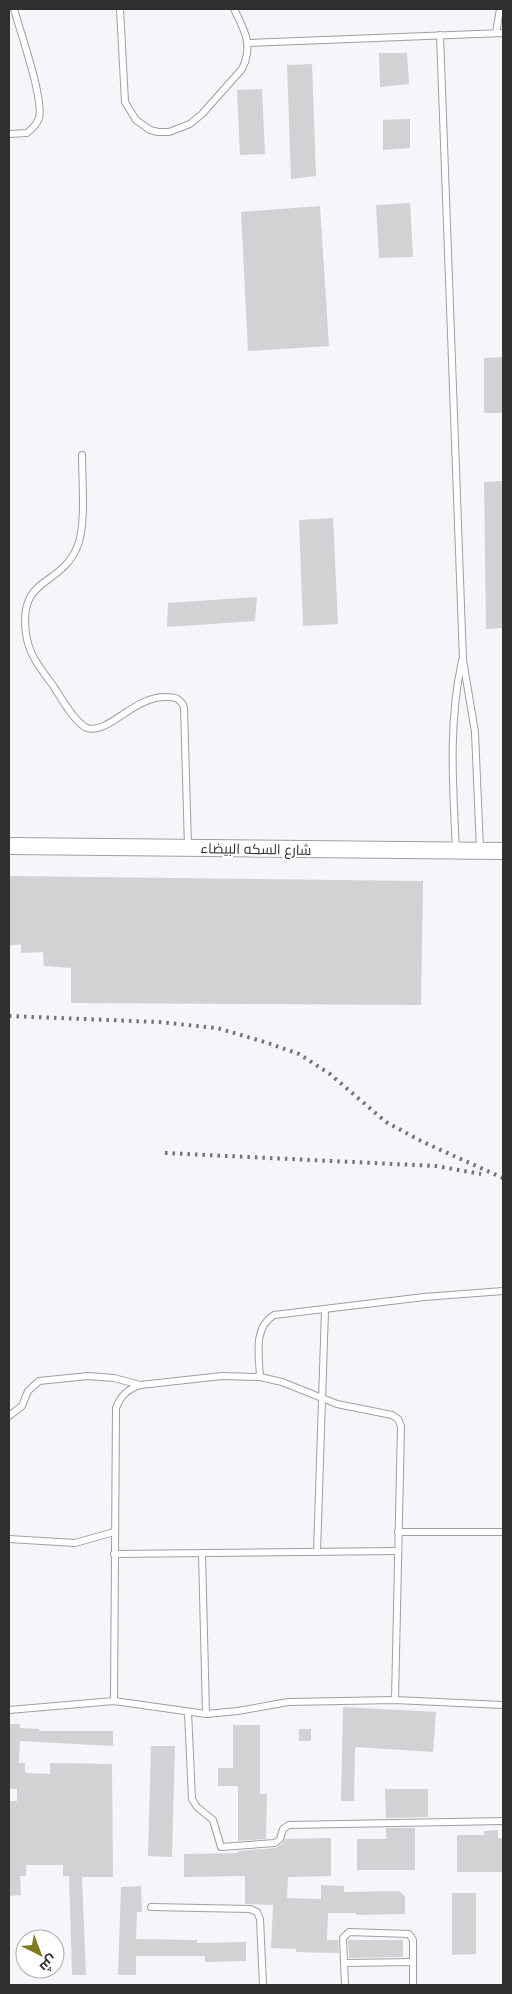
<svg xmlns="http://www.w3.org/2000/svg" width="512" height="1994" viewBox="0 0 512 1994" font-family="Poppins,Cairo,sans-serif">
<rect width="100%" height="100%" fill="#f4f6f9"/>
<g fill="#d3d1d3">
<path d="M379 53H407L409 84 380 87Z"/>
<path d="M312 64 316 176 291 179 287 65Z"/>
<path d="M262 89 265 154 240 155 237 90Z"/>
<path d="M410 119V148L383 150V120Z"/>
<path d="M410 203 413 257 379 258 376 205Z"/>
<path d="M320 206 329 346 248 351 241 212Z"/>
<path d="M503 357V413H484V358Z"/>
<path d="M503 481V628L486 629 484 482Z"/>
<path d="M333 518 338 624 303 626 299 520Z"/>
<path d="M257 597 255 621 167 627 168 603Z"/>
<path d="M9 876 423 881 421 1005 71 1003V968L44 966 43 952 21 953V944L9 946Z"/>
<path d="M343 1707 436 1712 433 1752 355 1747 354 1801H341Z"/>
<path d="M9 1724H20V1728L39 1729V1731H113V1746L20 1741 19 1763H25V1773L50 1774V1763L112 1764 113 1877H82L86 1975H72L69 1876H63V1865H26V1876H20L21 1895 9 1896V1801H17V1789H9Z"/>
<path d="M233 1725H260V1794H267L266 1839 238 1841V1786H218V1768H233Z"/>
<rect x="299" y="1729" width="12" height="12"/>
<path d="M151 1746H175L172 1857 148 1856Z"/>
<path d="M385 1789H428V1817L386 1818Z"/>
<path d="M386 1828H415V1870H357V1839H386Z"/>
<path d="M498 1830V1838H502V1872H457V1835H484V1831Z"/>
<path d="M331 1838V1876L288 1877 287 1898 321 1899V1885L344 1886V1892L399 1891 405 1896V1914L356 1915V1913H328L327 1940H338L339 1953 296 1952V1949L271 1948 273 1905 245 1904V1876L184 1877V1854L238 1853V1851L276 1848 283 1843 285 1839Z"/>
<path d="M141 1886 142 1912H137L136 1939 197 1940V1943L246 1942V1961L205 1962V1956H136V1975H118L121 1887Z"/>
<path d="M452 1893H476V1954L452 1955Z"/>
<path d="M348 1940H403V1957L349 1958Z"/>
</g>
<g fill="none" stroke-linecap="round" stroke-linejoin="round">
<defs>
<g id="service">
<path d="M120 9 125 102 136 120 150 130 158 132H169L190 124 202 114 242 69C254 46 244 29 234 9"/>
<path d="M496 33 500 9"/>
<path d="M440 35 463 660 475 732 480 850"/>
<path d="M248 43 503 33"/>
<path d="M9 134 27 133C32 129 37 124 39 118 44 99 20 31 14 9"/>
<path d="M82 455C82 480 86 523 78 545 61 589 18 574 26 634 29 656 42 670 54 687 61 698 75 723 87 728 108 735 134 696 166 697 175 697 180 698 184 707L188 847"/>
<path d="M456 850C453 787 448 723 462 661"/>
<path d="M260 1377C259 1355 253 1328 274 1315L424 1297 503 1291"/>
<path d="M9 1416 22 1406 28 1391 39 1381 88 1376 114 1378 140 1385"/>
<path d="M398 1532H503"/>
<path d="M9 1539 75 1543 114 1532"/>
<path d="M317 1552 325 1310"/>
<path d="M202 1553 206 1714"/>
<path d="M114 1554 398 1551"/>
<path d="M114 1701 116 1408C121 1395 127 1390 140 1385L222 1376 260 1377 282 1382 337 1404 392 1415 398 1419 401 1426 395 1700"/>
<path d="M9 1710 114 1701 206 1714 238 1711 288 1702 395 1700 503 1705"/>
<path d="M188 1712 192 1799 197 1807 213 1820 221 1847 275 1843 280 1839 283 1829 289 1825 503 1821"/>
<path d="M151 1907 250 1909 257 1912 260 1919 263 1985"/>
<path d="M344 1963 413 1962"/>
<path d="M345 1985 343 1938 349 1932 409 1934 413 1940V1985"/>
</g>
<path id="tertiary" d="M9 846 503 851"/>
</defs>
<use href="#service" stroke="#9da0a2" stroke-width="8"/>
<use href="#tertiary" stroke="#9da0a2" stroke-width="18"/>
<use href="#service" stroke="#fff" stroke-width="6"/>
<use href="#tertiary" stroke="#fff" stroke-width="16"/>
<g stroke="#727475" stroke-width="4" stroke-dasharray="2.5 5" stroke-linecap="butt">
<path d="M9 1016 158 1022 217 1028 268 1043 299 1054 330 1074 386 1122 423 1142 503 1178"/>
<path d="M165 1153 436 1166 481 1174"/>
</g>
</g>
<g text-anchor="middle" stroke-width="4.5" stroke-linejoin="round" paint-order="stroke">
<g font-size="14" fill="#2e2f2f" stroke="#fff">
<text transform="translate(256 849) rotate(1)" y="5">شارع السكه البيضاء</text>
</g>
</g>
<rect width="512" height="1994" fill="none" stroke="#2e2f2f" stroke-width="20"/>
<g transform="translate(40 1954) rotate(138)"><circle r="24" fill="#ffffff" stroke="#abacac"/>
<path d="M0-4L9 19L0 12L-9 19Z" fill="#847b21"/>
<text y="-8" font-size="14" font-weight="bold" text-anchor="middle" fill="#2e2f2f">ش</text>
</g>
</svg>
